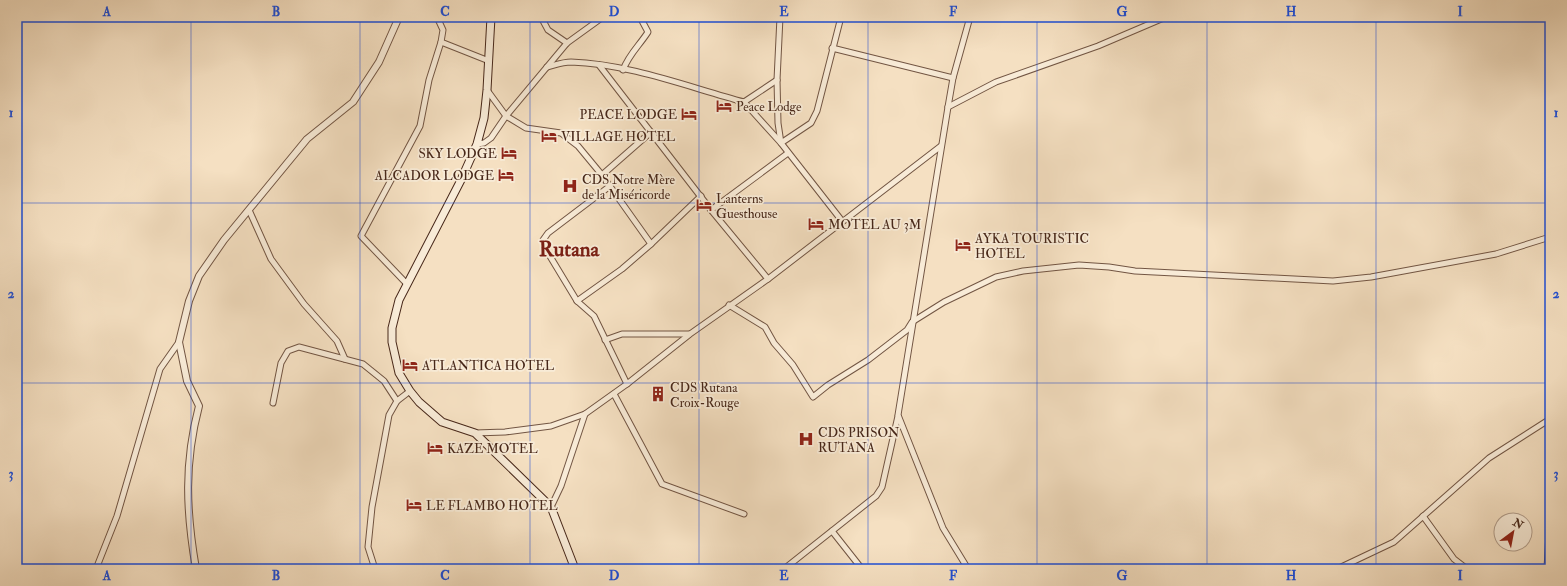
<svg xmlns="http://www.w3.org/2000/svg" width="1567" height="586" viewBox="0 0 1567 586" font-family="'IM FELL Double Pica',serif">
<rect width="100%" height="100%" fill="#f5e0c2"/>
<filter id="stains"><feTurbulence type="fractalNoise" baseFrequency=".005" numOctaves="4"/><feColorMatrix values="0 0 0 0 .2 0 0 0 0 .09 0 0 0 0 .02 0 0 0 .5 -.17"/></filter>
<radialGradient id="worn" r=".72"><stop offset=".6" stop-color="#630" stop-opacity="0"/><stop offset="1" stop-color="#630" stop-opacity=".3"/></radialGradient>
<g fill="none" stroke-linecap="round" stroke-linejoin="round">
<defs>
<g id="minor">
<path d="M437 17 443 30 441 42 489 61"/>
<path d="M541 17 548 30 567 43"/>
<path d="M780 17 777 80 778 123 781 143 842 221"/>
<path d="M832 48 953 78"/>
<path d="M599 65 711 210 768 279"/>
<path d="M547 67C555 65 563 62 571 62 630 64 688 87 744 102L777 80"/>
<path d="M623 70C629 54 639 46 648 32L640 17"/>
<path d="M487 90 506 116 526 128 561 133 578 146 602 175 651 132"/>
<path d="M744 102 781 143 811 123 817 111 841 17"/>
<path d="M948 107 996 82 1098 46 1166 17"/>
<path d="M477 144 484 143 491 138 506 116 567 43 603 17"/>
<path d="M602 175 651 244"/>
<path d="M610 186 548 233 543 240 545 248 577 301 622 269 651 244 701 196"/>
<path d="M249 210 271 259 304 304 337 341 345 359"/>
<path d="M711 210 788 153"/>
<path d="M406 283 361 236 420 126 429 80 441 42"/>
<path d="M577 301 594 316 627 384"/>
<path d="M729 305 765 327 774 343 793 365 813 397 828 385 868 360 907 330 912 322 944 302 996 277 1023 271 1079 265 1109 267 1135 271 1333 281 1371 277 1496 254 1550 237"/>
<path d="M605 340 622 334H689"/>
<path d="M614 394 662 484 744 514"/>
<path d="M273 403 281 363 288 351 299 347 363 364 384 381 397 401"/>
<path d="M475 433 505 432 551 426 585 414 627 384 690 334 768 279 941 146"/>
<path d="M551 507 561 486 585 414"/>
<path d="M1423 516 1454 559 1467 569"/>
<path d="M832 531 862 569"/>
<path d="M96 569 117 516 160 369 179 342"/>
<path d="M375 569 368 547 372 507 389 415 397 401 410 391"/>
<path d="M784 569 876 496 882 487 898 416"/>
<path d="M968 569 943 528 898 415 948 107 953 78 970 17"/>
<path d="M1337 569 1394 542 1489 458 1550 419"/>
</g>
<path id="tertiary" d="M196 569C186 511 184 463 199 406L187 381 179 342 189 301 199 276 224 240 307 139 353 102 379 62 399 17"/>
<g id="secondary">
<path d="M491 17 487 90 484 118 477 144 461 180 399 300 392 328V342L399 373 410 391 419 402 442 422 475 433 551 507 575 569"/>
<path d="M1548 569 1550 533"/>
</g>
</defs>
<use href="#minor" stroke="#725543" stroke-width="7"/>
<use href="#tertiary" stroke="#725543" stroke-width="8"/>
<use href="#secondary" stroke="#472719" stroke-width="9"/>
<use href="#minor" stroke="#f8ebd7" stroke-width="5"/>
<use href="#tertiary" stroke="#f8ebd7" stroke-width="6"/>
<use href="#secondary" stroke="#f8ebd7" stroke-width="7"/>
</g>
<path fill="none" stroke="#1d4ed8" stroke-width="1" stroke-opacity="0.55" d="M191 17V569M360 17V569M530 17V569M699 17V569M868 17V569M1037 17V569M1207 17V569M1376 17V569M17 203H1550M17 383H1550"/>
<defs>
<symbol id="hotel-bare" viewBox="-9 -9 18 18"><path d="M-6-4.5h1.5V1H6V5H4.5V3h-9V5H-6ZM-4 0a1.8 1.8 0 1 1 3.6 0ZM.5 0V-2.5h3Q6-2.5 6 0Z" fill="#8f2418" stroke="#f8ebd7" stroke-width="2.5" paint-order="stroke"/></symbol>
<symbol id="hospital-bare" viewBox="-9 -9 18 18"><path d="M-5-5h3v3.5h4V-5h3V5h-3V1.5h-4V5h-3Z" fill="#8f2418" stroke="#f8ebd7" stroke-width="2.5" paint-order="stroke"/></symbol>
<symbol id="building-bare" viewBox="-9 -9 18 18"><path d="M-4-6H4V6H1V3H-1V6H-4ZM-2.5-4.3h1.7v1.8h-1.7ZM.8-4.3h1.7v1.8H.8ZM-2.5-1h1.7V.8h-1.7ZM.8-1h1.7V.8H.8Z" fill="#8f2418" stroke="#f8ebd7" stroke-width="2.5" paint-order="stroke"/></symbol>
</defs>
<g fill-rule="evenodd">
<use href="#hotel-bare" x="713" y="95" width="22" height="22"/>
<use href="#hotel-bare" x="678" y="103" width="22" height="22"/>
<use href="#hotel-bare" x="538" y="125" width="22" height="22"/>
<use href="#hotel-bare" x="498" y="142" width="22" height="22"/>
<use href="#hotel-bare" x="495" y="164" width="22" height="22"/>
<use href="#hospital-bare" x="559" y="175" width="22" height="22"/>
<use href="#hotel-bare" x="693" y="194" width="22" height="22"/>
<use href="#hotel-bare" x="805" y="213" width="22" height="22"/>
<use href="#hotel-bare" x="952" y="234" width="22" height="22"/>
<use href="#hotel-bare" x="399" y="354" width="22" height="22"/>
<use href="#building-bare" x="647" y="383" width="22" height="22"/>
<use href="#hospital-bare" x="795" y="428" width="22" height="22"/>
<use href="#hotel-bare" x="424" y="437" width="22" height="22"/>
<use href="#hotel-bare" x="403" y="494" width="22" height="22"/>
</g>
<g text-anchor="middle" stroke-width="3.5" stroke-linejoin="round" paint-order="stroke">
<g font-size="13" fill="#472719" stroke="#f8ebd7" text-anchor="start">
<text x="736" y="111">Peace Lodge</text>
<text x="677" y="119" text-anchor="end">PEACE LODGE</text>
<text x="561" y="141">VILLAGE HOTEL</text>
<text x="497" y="158" text-anchor="end">SKY LODGE</text>
<text x="494" y="180" text-anchor="end">ALCADOR LODGE</text>
<text x="582" y="184">CDS Notre Mère<tspan x="582" dy="15">de la Miséricorde</tspan></text>
<text x="716" y="203">Lanterns<tspan x="716" dy="15">Guesthouse</tspan></text>
<text x="828" y="229">MOTEL AU 3M</text>
<text x="975" y="243">AYKA TOURISTIC<tspan x="975" dy="15">HOTEL</tspan></text>
<text x="422" y="370">ATLANTICA HOTEL</text>
<text x="670" y="392">CDS Rutana<tspan x="670" dy="15">Croix-Rouge</tspan></text>
<text x="818" y="437">CDS PRISON<tspan x="818" dy="15">RUTANA</tspan></text>
<text x="447" y="453">KAZE MOTEL</text>
<text x="426" y="510">LE FLAMBO HOTEL</text>
</g>
<g font-size="21" font-weight="bold" fill="#7a1f14" stroke="#f8ebd7">
<text x="569" y="256">Rutana</text>
</g>
</g>
<rect width="1567" height="586" fill="none" stroke="#f5e0c2" stroke-width="44"/>
<g transform="translate(1513 532) rotate(32)"><circle r="19" fill="#f8ebd7" stroke="#b19d8b"/>
<path d="M0-3L7 15L0 10L-7 15Z" fill="#8f2418"/>
<text y="-6" font-size="11" font-weight="bold" text-anchor="middle" fill="#472719">N</text>
</g>
<rect x="22" y="22" width="1523" height="542" fill="none" stroke="#1d4ed8" stroke-width="1.5"/>
<g font-size="13" text-anchor="middle" font-weight="bold" fill="#1d4ed8">
<text x="107" y="16">A</text>
<text x="276" y="16">B</text>
<text x="445" y="16">C</text>
<text x="614" y="16">D</text>
<text x="784" y="16">E</text>
<text x="953" y="16">F</text>
<text x="1122" y="16">G</text>
<text x="1291" y="16">H</text>
<text x="1460" y="16">I</text>
<text x="11" y="117">1</text>
<text x="1556" y="117">1</text>
<text x="11" y="298">2</text>
<text x="1556" y="298">2</text>
<text x="11" y="478">3</text>
<text x="1556" y="478">3</text>
<text x="107" y="580">A</text>
<text x="276" y="580">B</text>
<text x="445" y="580">C</text>
<text x="614" y="580">D</text>
<text x="784" y="580">E</text>
<text x="953" y="580">F</text>
<text x="1122" y="580">G</text>
<text x="1291" y="580">H</text>
<text x="1460" y="580">I</text>
</g>
<rect width="100%" height="100%" filter="url(#stains)"/>
<rect width="100%" height="100%" fill="url(#worn)"/>
</svg>
